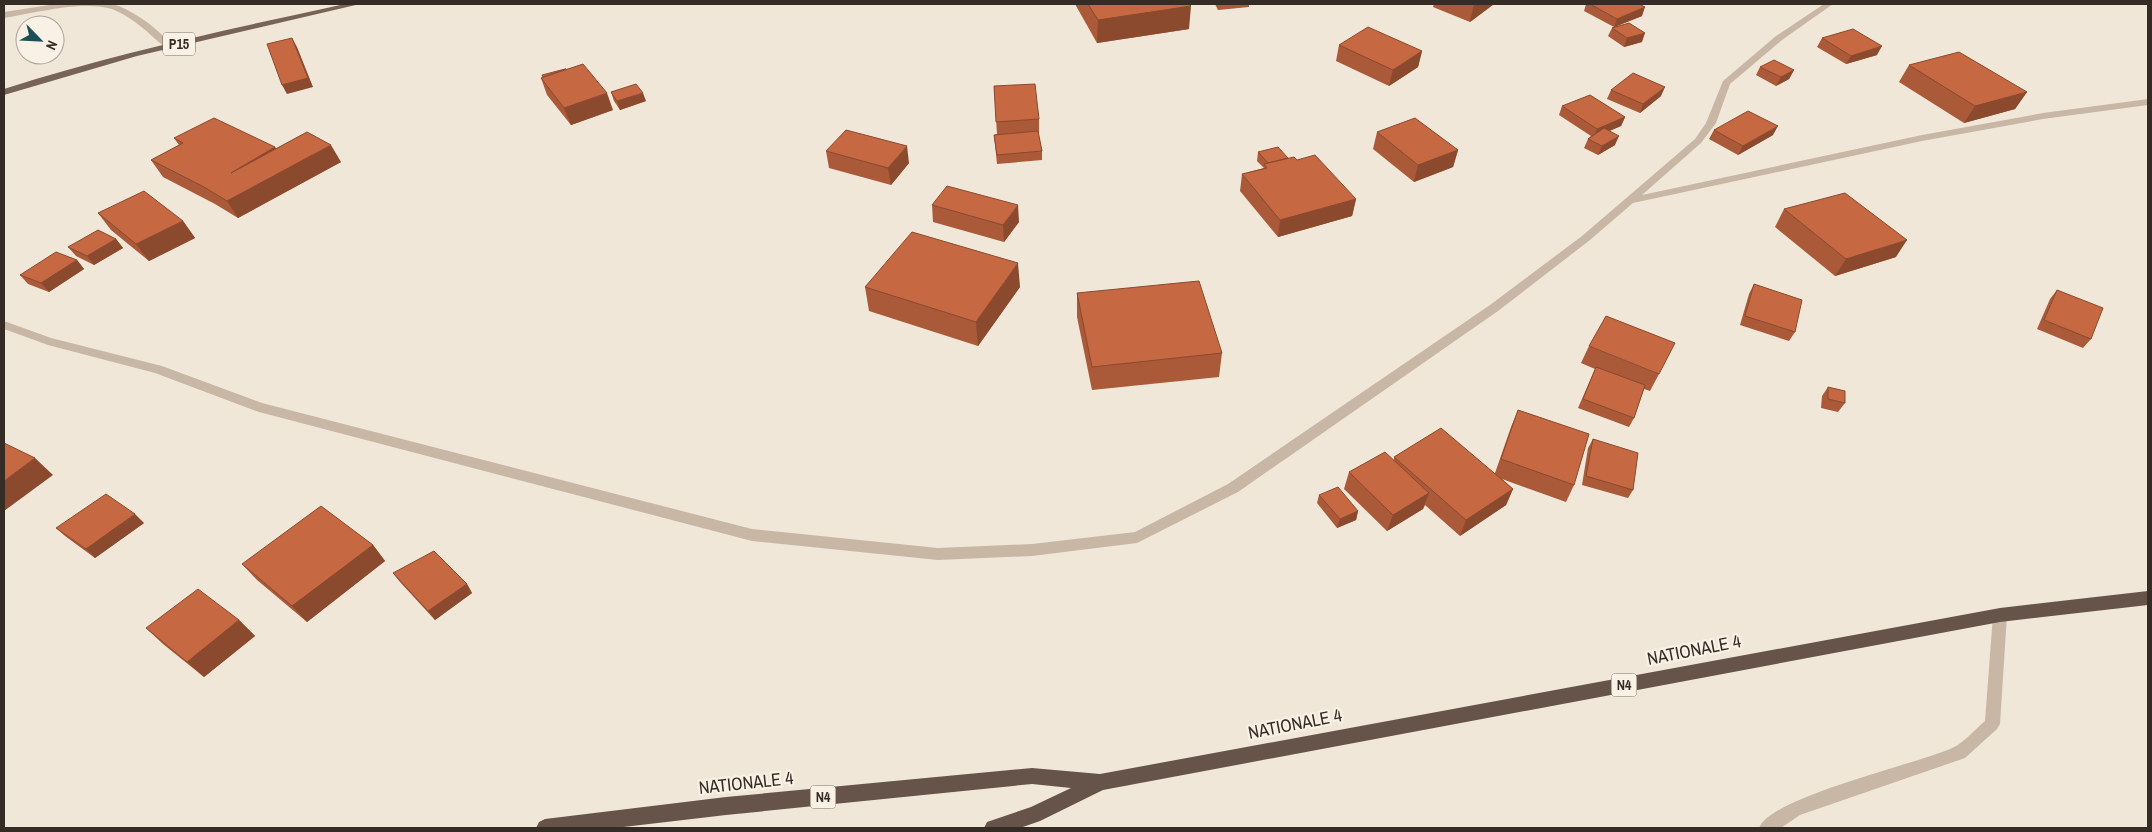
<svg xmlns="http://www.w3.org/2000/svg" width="2152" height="832" viewBox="0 0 2152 832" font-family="'Archivo Narrow',sans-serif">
<rect width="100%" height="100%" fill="#f1e7d9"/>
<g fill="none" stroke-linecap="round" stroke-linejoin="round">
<g fill="#c9b7a5" fill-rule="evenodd">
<path d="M1824 4H1833L1782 40 1730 84 1716 123 1701 143 1642 195 1922 135 2043 113 2148 99V105L2043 119 1922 141 1633 203 1590 240 1498 311 1238 492 1137 543 1032 556 938 560 752 541 259 412 155 373 48 345 4 329V321L51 338 162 366 262 403 752 529 938 548 1032 544 1135 532 1228 484 1490 305 1582 236 1695 139 1706 123 1723 81 1776 36Z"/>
<path d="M2000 609 2005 611 2007 615 2000 724 1997 729 1965 758 1800 815 1781 828H1759C1770 797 1917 764 1952 748 1964 743 1975 729 1985 721L1993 615 1995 611Z"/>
</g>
<path fill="#c9b7a5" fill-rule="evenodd" d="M56 4H113C135 11 158 29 173 46L166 48C149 34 133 17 112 9 83 0 34 13 4 18V12Z"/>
<path fill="#776357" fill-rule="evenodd" d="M345 4H360L137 56 4 95V89C116 53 230 29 345 4Z"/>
<path fill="#66544a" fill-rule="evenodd" d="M2148 591V605L2000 622 1103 790 1040 821 1020 828H984L987 822 1031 807 1071 788 1032 784 726 815 615 828H536L539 822 545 819 726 797 1032 768 1100 774 2000 608Z"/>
</g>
<g fill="#aa5939">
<path d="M1075 4H1189V29L1097 43Z"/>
<path d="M1215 4H1249V7L1218 10Z"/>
<path d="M1434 4H1494L1470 22 1433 7Z"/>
<path d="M1586 4H1639L1642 16 1617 26 1642 42 1624 47 1608 36 1612 28 1614 27 1584 11Z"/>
<path d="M1822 38 1877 55 1846 64 1817 47Z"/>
<path d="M1339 45 1422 51 1418 67 1389 86 1336 61Z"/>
<path d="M1909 65 2027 92 2015 109 1964 123 1899 82Z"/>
<path d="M1760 67 1794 70 1789 79 1776 86 1756 75Z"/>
<path d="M541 78 613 110 571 125 547 95Z"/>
<path d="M994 86 1039 119V136L1042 151V160L997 164 994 135 997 134Z"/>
<path d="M1611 90 1661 96 1640 113 1607 99Z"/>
<path d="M611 92 646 101 620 110 614 101Z"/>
<path d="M1562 106 1625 117 1621 126 1609 131 1615 145 1598 155 1584 148 1588 139 1591 136 1559 115Z"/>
<path d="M1714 130 1773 135 1738 155 1709 139Z"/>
<path d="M1377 132 1458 150 1453 167 1414 182 1373 149Z"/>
<path d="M174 138 275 147 276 149 341 162 238 218 215 204 163 177 151 160 179 145Z"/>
<path d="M826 151 909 163 891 185 829 168Z"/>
<path d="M1258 152 1297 160 1356 199 1352 216 1278 237 1240 191 1242 174 1264 168 1257 161Z"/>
<path d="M932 205 1019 222 1004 242 933 222Z"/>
<path d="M1784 209 1896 257 1835 276 1775 227Z"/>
<path d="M98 213 183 221 195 238 149 261 111 230Z"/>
<path d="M116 239 123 248 94 265 76 256 68 247Z"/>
<path d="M77 260 84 269 49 292 28 284 20 275Z"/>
<path d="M1754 284 1795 332 1789 341 1740 325 1749 294Z"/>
<path d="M865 287H1020L978 346 869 311Z"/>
<path d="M2057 290 2091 339 2083 348 2037 329 2050 299Z"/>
<path d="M1077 293 1222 353 1219 377 1092 390 1077 317Z"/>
<path d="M1589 346 1659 374 1650 391 1644 389 1634 418 1629 427 1578 408 1595 369 1581 363Z"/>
<path d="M1828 387 1845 403 1838 412 1821 408 1822 396Z"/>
<path d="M1518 410 1574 485 1566 502 1502 479 1513 489 1506 505 1460 536 1425 505 1423 509 1387 531 1344 489 1349 472 1394 460V457L1495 473 1511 427Z"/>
<path d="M1593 439 1633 490 1628 498 1582 485 1588 448Z"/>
<path d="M1319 495 1358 511 1356 520 1337 528 1317 503Z"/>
<path d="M144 523 95 558 65 536 56 528Z"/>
<path d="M373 545 385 561 307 622 257 580 242 564Z"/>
<path d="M393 573 467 584 472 593 435 620 400 582Z"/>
<path d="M239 620 255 636 204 677 163 644 146 628Z"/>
</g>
<g fill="#8b492e">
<path d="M1476 4H1494L1470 22 1474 5Z"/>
<path d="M1191 6 1189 29 1097 43 1098 20Z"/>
<path d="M1645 7 1642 16 1614 27 1617 19Z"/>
<path d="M1645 33 1642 42 1624 47 1627 38Z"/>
<path d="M292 38 297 47 313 87 287 94 282 85Z"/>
<path d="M1882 46 1877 55 1846 64 1851 56Z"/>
<path d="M1422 51 1418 67 1389 86 1393 70Z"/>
<path d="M1794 70 1789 79 1776 86 1781 77Z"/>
<path d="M1665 87 1661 96 1640 113 1643 104Z"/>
<path d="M2027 92 2015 109 1964 123 1975 106Z"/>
<path d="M607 93 613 110 571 125 564 108Z"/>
<path d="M643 93 646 101 620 110 617 101Z"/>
<path d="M1625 117 1621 126 1593 138 1597 129Z"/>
<path d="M1778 126 1773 135 1738 155 1743 146Z"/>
<path d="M1619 136 1615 145 1598 155 1602 146Z"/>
<path d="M331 145 341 162 238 218 227 201Z"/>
<path d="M907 146 909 163 891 185 888 168Z"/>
<path d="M275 147 285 164 231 173Z"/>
<path d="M1458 150 1453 167 1414 182 1418 165Z"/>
<path d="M1356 199 1352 216 1278 237 1280 220Z"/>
<path d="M1018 205 1019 222 1004 242 1003 225Z"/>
<path d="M183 221 195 238 149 261 136 244Z"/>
<path d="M116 239 123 248 94 265 87 256Z"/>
<path d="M1907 240 1896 257 1835 276 1846 259Z"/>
<path d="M77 260 84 269 49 292 41 283Z"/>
<path d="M1018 263 1020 287 978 346 976 322Z"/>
<path d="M35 458 53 475 4 511V481Z"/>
<path d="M1513 489 1506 505 1460 536 1466 520Z"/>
<path d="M1429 493 1423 509 1387 531 1393 515Z"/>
<path d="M1358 511 1356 520 1337 528 1340 519Z"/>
<path d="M135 514 144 523 95 558 86 549Z"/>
<path d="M373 545 385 561 307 622 292 606Z"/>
<path d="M467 584 472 593 435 620 428 611Z"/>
<path d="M239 620 255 636 204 677 187 662Z"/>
</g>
<g fill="#c66842" stroke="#8b492e">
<path d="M1088 4H1189L1191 6 1098 20Z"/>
<path d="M1590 4H1639L1645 7 1617 19Z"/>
<path d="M1629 23 1645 33 1627 38 1612 28Z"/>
<path d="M1368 27 1422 51 1393 70 1339 45Z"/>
<path d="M1853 29 1882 46 1851 56 1822 38Z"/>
<path d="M292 38 308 78 282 85 267 44Z"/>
<path d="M1959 52 2027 92 1975 106 1909 65Z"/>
<path d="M1774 60 1794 70 1781 77 1760 67Z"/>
<path d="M583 64 607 93 564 108 541 78Z"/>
<path d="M565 69H566L543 77 542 75Z"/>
<path d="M1633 73 1665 87 1643 104 1611 90Z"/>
<path d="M636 84 643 93 617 101 611 92Z"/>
<path d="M1035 84 1039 119 996 122 994 86Z"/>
<path d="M1590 95 1625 117 1597 129 1562 106Z"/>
<path d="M1748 111 1778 126 1743 146 1714 130Z"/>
<path d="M214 118 275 147 231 173 307 132 331 145 227 201 204 187 151 160 183 143 174 138Z"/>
<path d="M1415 118 1458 150 1418 165 1377 132Z"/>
<path d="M1604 128 1619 136 1602 146 1588 139Z"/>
<path d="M846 130 907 146 888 168 826 151Z"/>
<path d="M1038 131 1042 151 997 155 994 135Z"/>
<path d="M1278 147 1288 158 1268 163 1258 152Z"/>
<path d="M1315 155 1356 199 1280 220 1242 174 1267 168 1264 164 1294 157 1297 160Z"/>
<path d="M947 186 1018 205 1003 225 932 205Z"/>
<path d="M144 191 183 221 136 244 98 213Z"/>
<path d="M1845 193 1907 240 1846 259 1784 209Z"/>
<path d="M98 230 116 239 87 256 68 247Z"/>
<path d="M912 232 1018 263 976 322 865 287Z"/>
<path d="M56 252 77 260 41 283 20 275Z"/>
<path d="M1199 281 1222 353 1092 367 1077 293Z"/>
<path d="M1754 284 1802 300 1795 332 1745 316Z"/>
<path d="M2057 290 2103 308 2091 339 2044 320Z"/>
<path d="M1606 316 1675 343 1659 374 1589 346Z"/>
<path d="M1596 367 1645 385 1634 418 1583 399Z"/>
<path d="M1828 387 1845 391V403L1828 399Z"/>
<path d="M1518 410 1589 434 1574 485 1501 459Z"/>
<path d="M1441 428 1513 489 1466 520 1394 457Z"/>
<path d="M1593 439 1638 453 1633 490 1586 476Z"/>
<path d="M4 443 35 458 4 481Z"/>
<path d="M1385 452 1429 493 1393 515 1349 472Z"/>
<path d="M1338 487 1358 511 1340 519 1319 495Z"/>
<path d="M106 494 135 514 86 549 56 528Z"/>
<path d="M321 506 373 545 292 606 242 564Z"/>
<path d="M434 551 467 584 428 611 393 573Z"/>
<path d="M198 589 239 620 187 662 146 628Z"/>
</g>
<g text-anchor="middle" stroke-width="4.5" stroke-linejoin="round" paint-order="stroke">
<g fill="#f9f1e5" stroke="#70675f" stroke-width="1">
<rect x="163" y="32.5" width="32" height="23" rx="4"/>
<rect x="1611.5" y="673.5" width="25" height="23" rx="4"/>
<rect x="810.5" y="785.5" width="25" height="23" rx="4"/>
</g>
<g font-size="14" font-weight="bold" fill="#352c26">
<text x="179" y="49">P15</text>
<text x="1624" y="690">N4</text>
<text x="823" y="802">N4</text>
</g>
<g font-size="18" fill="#352c26" stroke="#f9f1e5">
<text transform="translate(1694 650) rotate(-11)" y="6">NATIONALE 4</text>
<text transform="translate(1295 724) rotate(-11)" y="6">NATIONALE 4</text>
<text transform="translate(746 783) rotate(-6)" y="6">NATIONALE 4</text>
</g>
</g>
<rect width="2152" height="832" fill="none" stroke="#352c26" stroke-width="10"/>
<g transform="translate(40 40) rotate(114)"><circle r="24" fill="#f9f1e5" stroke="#aba299"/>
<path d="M0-4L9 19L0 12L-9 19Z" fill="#1c4f56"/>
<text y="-8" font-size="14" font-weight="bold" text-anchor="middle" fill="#352c26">N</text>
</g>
</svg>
